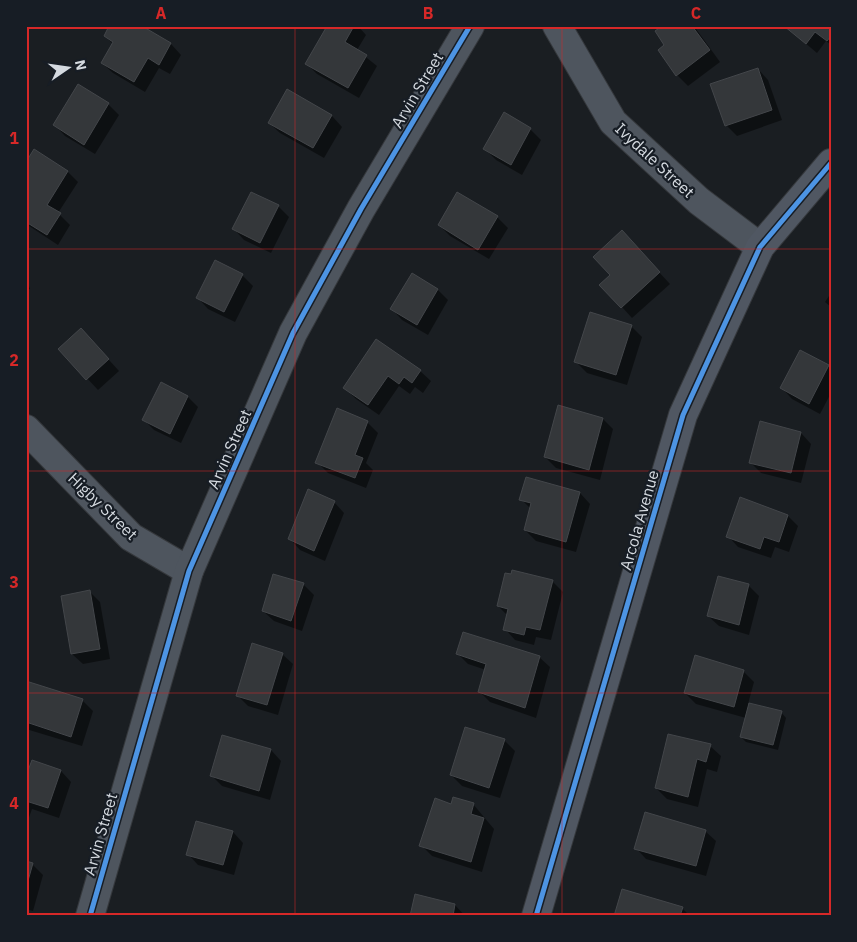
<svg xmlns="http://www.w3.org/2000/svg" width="857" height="942" viewBox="0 0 857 942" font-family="'IBM Plex Sans',sans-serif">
<rect width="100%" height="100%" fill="#1a1e22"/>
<g fill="#0007">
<path d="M140 26 171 44 181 55 170 74 159 68 145 92 113 73 102 63 113 44 105 36Z"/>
<path d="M328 26H358L366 35 357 50 377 66 359 98 317 74 306 63Z"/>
<path d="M664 26H694L720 62 688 86 677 75 666 46Z"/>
<path d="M785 26H831V45L826 41 817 53Z"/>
<path d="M758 69 768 80 782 120 737 136 726 125Z"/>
<path d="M78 86 108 104 119 115 95 154 65 136 55 125Z"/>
<path d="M288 91 332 116 342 127 324 158 280 133 269 123Z"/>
<path d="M505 114 530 129 541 140 522 175 496 160 485 149Z"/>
<path d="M35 151 68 172 78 182 58 213 70 225 58 245 26 224V164Z"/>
<path d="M278 206 289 217 271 253 244 240 234 229Z"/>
<path d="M497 217 508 228 489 259 450 236 439 225Z"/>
<path d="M632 243 670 284 632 318 622 307 611 275Z"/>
<path d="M412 274 438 290 448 300 428 335 402 320 392 309Z"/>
<path d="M242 275 253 286 235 322 208 309 198 298Z"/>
<path d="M26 277 30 289 26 290Z"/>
<path d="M831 293V307L825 302Z"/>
<path d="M631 326 642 337 627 385 587 373 576 362Z"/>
<path d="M91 340 119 371 98 390 60 349Z"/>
<path d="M376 341 420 371 431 381 423 393 415 387 410 394 399 386 379 415 356 399 345 388Z"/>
<path d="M801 351 831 368V393L820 414 792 399 782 388Z"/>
<path d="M161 383 188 397 198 407 181 443 154 430 144 420Z"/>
<path d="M603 419 613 429 600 480 556 468 545 457Z"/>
<path d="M367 422 378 433 366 463 373 470 366 488 328 473 317 462Z"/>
<path d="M801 433 811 444 801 483 761 473 750 462Z"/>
<path d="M527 478 580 493 590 504 576 552 536 541 525 530 531 509 521 499Z"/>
<path d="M334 502 344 513 325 561 300 550 290 539Z"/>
<path d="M788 516 798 526 789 552 775 547 771 558 738 547 728 536Z"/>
<path d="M552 581 563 592 551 640 536 637 534 645 515 640 505 629 508 616 498 606Z"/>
<path d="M303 584 314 595 302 631 274 621 263 611Z"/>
<path d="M748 585 759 596 749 635 719 626 708 616Z"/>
<path d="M90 592 100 602 110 659 83 664 72 654Z"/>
<path d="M282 654 293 664 278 715 248 706 238 696Z"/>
<path d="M458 654 539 657 550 667 536 718 490 702 479 691 486 670 468 664Z"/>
<path d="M743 671 754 682 748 704 781 712 786 718 778 750 746 742 741 737 746 718 696 704 685 693Z"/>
<path d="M27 682 83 701 93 711 82 746 26 729Z"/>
<path d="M504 740 515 751 500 798 462 786 451 775Z"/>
<path d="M710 746 721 756 717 772 707 769 698 807 667 799 656 788Z"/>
<path d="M271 750 281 761 270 800 222 786 212 776Z"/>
<path d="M61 771 71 782 59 818 32 809 26 826V777Z"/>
<path d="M473 804 494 829 482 872 432 856 421 845 452 805Z"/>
<path d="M705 831 716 841 706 876 646 859 636 848Z"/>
<path d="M233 832 243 843 234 875 198 865 188 854Z"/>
<path d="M26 863 32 864 43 875 33 911 26 909Z"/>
<path d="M416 896 455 905 465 916H411Z"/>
<path d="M682 908 690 916H615Z"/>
</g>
<g fill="#34373a" stroke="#43464a">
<path d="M109 26H142L171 43 159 65 148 58 134 82 101 63 113 42 104 36Z"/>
<path d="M327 26H354L345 42 367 55 348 88 305 64Z"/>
<path d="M662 26H692L710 50 676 76 658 50 664 45 655 31Z"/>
<path d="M784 26H831V36L827 41 815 32 806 44Z"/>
<path d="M758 68 772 110 725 126 710 84Z"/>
<path d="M78 84 109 103 84 145 53 125Z"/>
<path d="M287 89 332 115 313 148 268 123Z"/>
<path d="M504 112 531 128 511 165 483 149Z"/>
<path d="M34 149 68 171 47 205 61 213 47 235 26 222V162Z"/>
<path d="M251 192 279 205 260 243 232 229Z"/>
<path d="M457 192 498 216 478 250 438 225Z"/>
<path d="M622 230 660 272 621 308 599 285 610 275 593 257Z"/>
<path d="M215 260 243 274 224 312 196 298Z"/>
<path d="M412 273 438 289 417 325 390 309Z"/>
<path d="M590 312 632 325 616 375 574 362Z"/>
<path d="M81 328 109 359 86 380 58 349Z"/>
<path d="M376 339 421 370 412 383 404 377 399 384 388 376 368 405 343 388Z"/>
<path d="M800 350 829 365 809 404 780 388Z"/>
<path d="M161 382 188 396 170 434 142 420Z"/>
<path d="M558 405 603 418 589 470 544 457Z"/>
<path d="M337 408 368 421 355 455 363 458 355 478 315 463Z"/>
<path d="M760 421 801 432 791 473 749 463Z"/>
<path d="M526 477 580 492 566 542 524 530 531 503 519 500Z"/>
<path d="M308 489 335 501 314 551 288 539Z"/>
<path d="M740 497 788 515 779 542 764 537 760 549 726 537Z"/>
<path d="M512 570 553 580 540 630 526 627 524 635 503 630 508 609 497 606 505 573 511 574Z"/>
<path d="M273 574 304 583 291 621 262 611Z"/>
<path d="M718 576 749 584 739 625 707 616Z"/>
<path d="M90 590 100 649 71 654 61 596Z"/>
<path d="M463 632 540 656 525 708 478 692 486 664 456 654Z"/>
<path d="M252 643 283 653 267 705 236 696Z"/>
<path d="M695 655 744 670 734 707 684 693Z"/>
<path d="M26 681 83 699 71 737 26 722Z"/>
<path d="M749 703 782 711 773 745 740 737Z"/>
<path d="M465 727 505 739 489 788 450 775Z"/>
<path d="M668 734 711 744 706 762 697 759 688 797 655 788Z"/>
<path d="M222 735 271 749 259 791 210 776Z"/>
<path d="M32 760 61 770 48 808 26 801V776Z"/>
<path d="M453 797 474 803 471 814 484 818 471 862 419 846 435 798 451 804Z"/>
<path d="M645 812 706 830 696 866 634 849Z"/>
<path d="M196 821 233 831 223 865 186 855Z"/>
<path d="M26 861 33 863 26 888Z"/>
<path d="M622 889 683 907 680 916H614Z"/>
<path d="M415 894 455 904 453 916H410Z"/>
</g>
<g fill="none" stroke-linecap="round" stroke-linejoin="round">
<defs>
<g id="street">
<path d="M557 26 613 122 699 201 760 247"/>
<path d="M26 429 131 537 189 571"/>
<path d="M90 916 189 571 293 333 361 209 470 26"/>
</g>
<path id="secondary" d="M536 916 683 415 760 247 831 163"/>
</defs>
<use href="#street" stroke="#35383c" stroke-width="30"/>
<use href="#secondary" stroke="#35383c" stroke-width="30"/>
<use href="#street" stroke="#4e555e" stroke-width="28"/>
<use href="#secondary" stroke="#505762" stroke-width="28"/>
<defs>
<g id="cycleway">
<path d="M90 916 189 571 293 333 361 209 470 26"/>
<path d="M536 916 683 415 760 247 831 163"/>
</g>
</defs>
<use href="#cycleway" stroke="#171d25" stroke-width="8"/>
<use href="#cycleway" stroke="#4d94e3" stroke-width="5"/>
</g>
<path fill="none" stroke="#d62828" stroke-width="1" stroke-opacity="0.55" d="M295 26V916M562 26V916M26 249H831M26 471H831M26 693H831"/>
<g text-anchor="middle" stroke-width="4.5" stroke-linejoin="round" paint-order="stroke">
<g font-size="16" fill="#d5dae0" stroke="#171d25">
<text transform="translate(417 90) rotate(-59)" y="6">Arvin Street</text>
<text transform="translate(655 160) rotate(43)" y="6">Ivydale Street</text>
<text transform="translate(229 449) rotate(-66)" y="6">Arvin Street</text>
<text transform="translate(103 506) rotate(44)" y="6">Higby Street</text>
<text transform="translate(639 520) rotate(-74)" y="6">Arcola Avenue</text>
<text transform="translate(100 834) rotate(-74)" y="6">Arvin Street</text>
</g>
</g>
<rect width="857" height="942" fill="none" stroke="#171d25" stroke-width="55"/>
<g transform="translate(68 68) rotate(77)" stroke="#171d25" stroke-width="4" paint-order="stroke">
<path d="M0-4L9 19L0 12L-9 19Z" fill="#d5dae0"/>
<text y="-8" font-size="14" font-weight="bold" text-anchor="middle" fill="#d5dae0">N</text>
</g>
<rect x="28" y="28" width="802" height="886" fill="none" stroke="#d62828" stroke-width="2"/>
<g font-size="16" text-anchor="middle" font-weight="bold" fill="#d62828">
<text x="161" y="19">A</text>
<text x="428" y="19">B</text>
<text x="696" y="19">C</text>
<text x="14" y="144">1</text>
<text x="14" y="366">2</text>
<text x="14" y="588">3</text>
<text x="14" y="809">4</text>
</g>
</svg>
